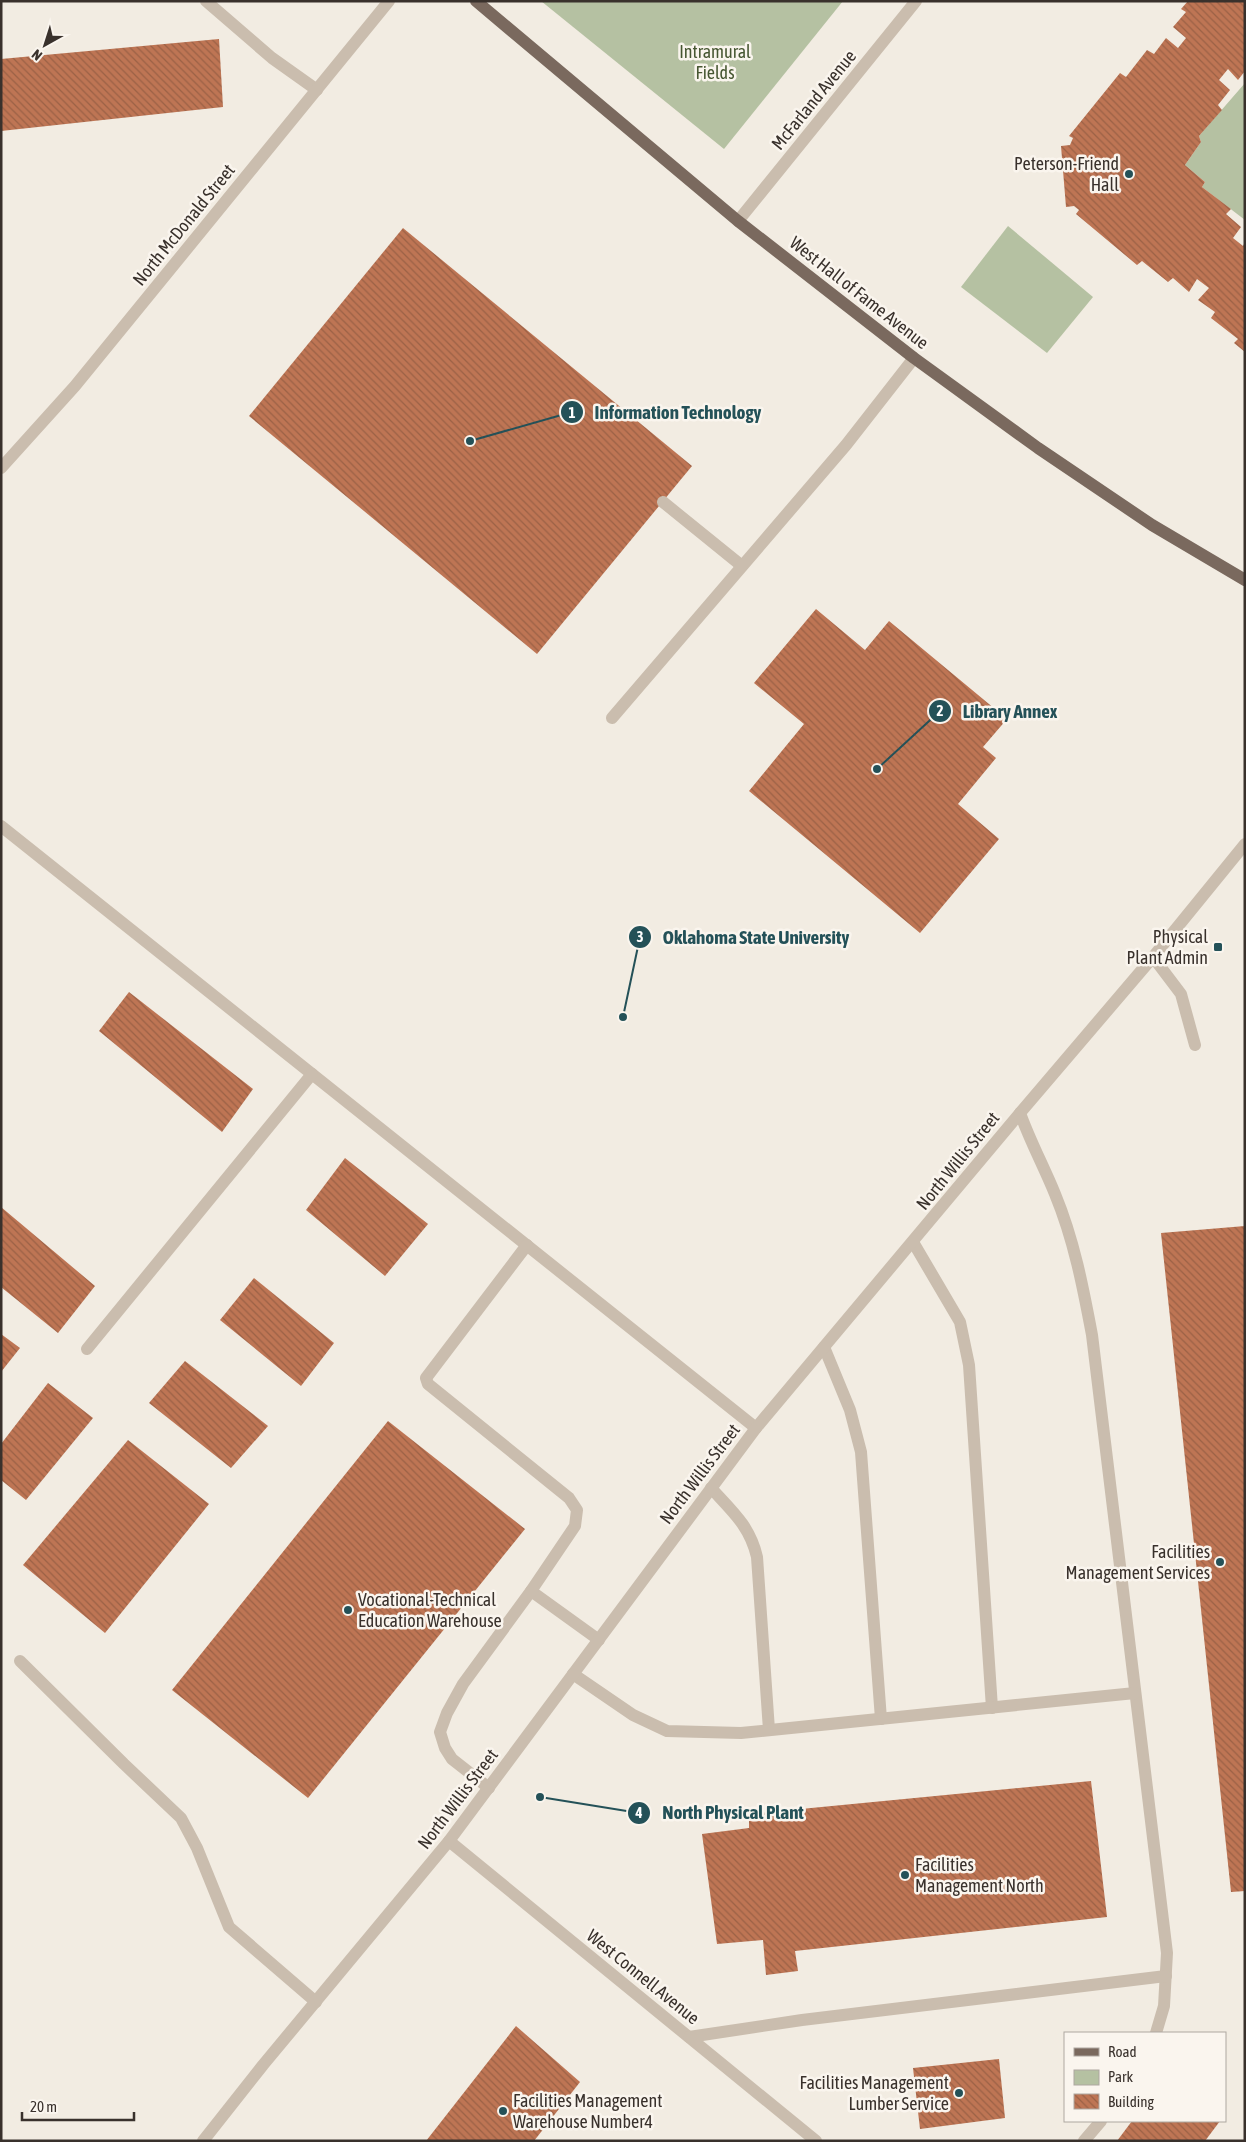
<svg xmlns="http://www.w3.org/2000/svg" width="1246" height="2142" viewBox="0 0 1246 2142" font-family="'Asap Condensed',sans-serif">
<defs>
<pattern id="building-back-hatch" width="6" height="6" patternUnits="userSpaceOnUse" patternTransform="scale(1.25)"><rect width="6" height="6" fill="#be7554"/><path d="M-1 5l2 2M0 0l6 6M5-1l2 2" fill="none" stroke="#9b6146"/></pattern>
</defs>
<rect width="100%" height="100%" fill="#f2ece2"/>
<g fill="#b5c1a2">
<path d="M541 1H843L724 149Z"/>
<path d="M1245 83V220L1202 187 1205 182 1185 165 1201 142 1199 136Z"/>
<path d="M1008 226 1093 297 1047 353 961 287Z"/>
</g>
<g fill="url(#building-back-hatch)">
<path d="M1188 1H1245V71L1238 80 1228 69 1219 80 1230 90 1218 105 1222 110 1199 136 1201 142 1185 165 1205 182 1202 187 1231 209 1226 214 1241 227 1233 238 1243 246 1245 242V352L1234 343 1238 339 1211 318 1215 312 1198 300 1209 288 1197 279 1189 292 1173 278 1168 282 1142 261 1137 265 1076 214 1079 210 1074 206 1066 207 1061 146 1070 145 1073 138 1069 136 1120 73 1126 77 1147 50 1154 54 1166 38 1178 48 1186 38 1173 27 1186 12 1181 9Z"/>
<path d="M219 39 223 107 1 131V59Z"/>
<path d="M403 228 692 466 537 654 249 416Z"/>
<path d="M816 609 865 650 889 621 1007 719 983 747 996 758 958 804 999 839 920 933 749 791 804 724 754 683Z"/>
<path d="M129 992 253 1089 222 1132 99 1031Z"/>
<path d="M345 1158 428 1224 385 1276 306 1210Z"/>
<path d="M1 1207 95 1286 58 1333 1 1287Z"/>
<path d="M1245 1226V1891L1231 1892 1161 1233Z"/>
<path d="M254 1278 334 1343 301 1386 220 1320Z"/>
<path d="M1 1334 20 1348 1 1372Z"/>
<path d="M185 1361 268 1426 231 1468 149 1403Z"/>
<path d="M48 1383 93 1418 26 1500 1 1480V1444Z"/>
<path d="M388 1421 525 1529 308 1798 172 1690Z"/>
<path d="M128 1440 209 1504 105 1633 23 1565Z"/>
<path d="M1091 1781 1107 1917 795 1951 798 1971 766 1975 763 1940 717 1944 702 1834 749 1828V1814Z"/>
<path d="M516 2026 580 2082 534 2141H426Z"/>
<path d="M999 2059 1005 2118 920 2129 913 2068Z"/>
<path d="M1132 2121H1220L1205 2141H1117Z"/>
</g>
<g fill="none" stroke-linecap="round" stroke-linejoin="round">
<g stroke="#cabdae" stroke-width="12">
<path d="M206 1 272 58 317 90"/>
<path d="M738 221 916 1"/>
<path d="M1 468 75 386 389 1"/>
<path d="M663 502 742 566"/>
<path d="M612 718 846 445 914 358"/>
<path d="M1 826 756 1428"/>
<path d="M1153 957 1181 994 1195 1045"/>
<path d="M1020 1113C1030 1141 1044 1167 1055 1194 1074 1240 1083 1287 1092 1335L1167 1953 1164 2006 1156 2033"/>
<path d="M913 1242 960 1322 969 1365 992 1708"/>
<path d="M824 1347 850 1410 861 1452 881 1719"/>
<path d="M87 1349 312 1074"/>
<path d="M711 1488C732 1511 750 1526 757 1557L769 1730"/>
<path d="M531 1591 599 1640"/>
<path d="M20 1661 124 1764 181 1818 197 1848 229 1927 316 2002"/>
<path d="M573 1674 633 1715 667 1731 741 1733 1135 1693"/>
<path d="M489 1788 452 1759 445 1748 440 1732 447 1713 463 1684 531 1591 575 1526 577 1510 569 1498 428 1384 426 1378 527 1245"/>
<path d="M449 1841 816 2141"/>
<path d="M689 2037 802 2020 1166 1976"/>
<path d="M203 2141 263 2065 449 1841 756 1428 1020 1113 1153 957 1245 844"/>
<path d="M1084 2141 1101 2121"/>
</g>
<path stroke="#7a695e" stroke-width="12" d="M476 1 738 221 914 358 1038 448 1152 525 1245 580"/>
</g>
<g fill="#245158" stroke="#faf5ee" stroke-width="2">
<circle cx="1129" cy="174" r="5"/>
<rect x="1213" y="942" width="10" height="10" rx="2.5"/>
<circle cx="1220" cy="1562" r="5"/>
<circle cx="348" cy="1610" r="5"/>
<circle cx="905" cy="1875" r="5"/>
<circle cx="959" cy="2093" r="5"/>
<circle cx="503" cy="2111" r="5"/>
</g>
<g text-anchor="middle" stroke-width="5" stroke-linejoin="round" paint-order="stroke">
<g font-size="18" fill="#465631" stroke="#faf5ee">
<text x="715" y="58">Intramural<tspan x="715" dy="21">Fields</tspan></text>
</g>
<g font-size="18" fill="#39312c" stroke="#faf5ee">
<text transform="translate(814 100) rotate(-51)" y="6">McFarland Avenue</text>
<text transform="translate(184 225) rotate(-51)" y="6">North McDonald Street</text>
<text transform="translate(859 293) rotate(38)" y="6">West Hall of Fame Avenue</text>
<text transform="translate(958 1161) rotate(-51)" y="6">North Willis Street</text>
<text transform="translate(700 1474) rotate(-53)" y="6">North Willis Street</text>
<text transform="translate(458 1799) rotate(-53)" y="6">North Willis Street</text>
<text transform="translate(643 1977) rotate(39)" y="6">West Connell Avenue</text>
</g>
<g font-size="18" fill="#39312c" stroke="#faf5ee" text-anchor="end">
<text x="1119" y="170">Peterson-Friend<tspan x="1119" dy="21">Hall</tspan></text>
<text x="1208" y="943">Physical<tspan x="1208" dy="21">Plant Admin</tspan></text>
<text x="1210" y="1558">Facilities<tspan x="1210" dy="21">Management Services</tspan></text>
<text x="358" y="1606" text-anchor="start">Vocational-Technical<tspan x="358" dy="21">Education Warehouse</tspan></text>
<text x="915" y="1871" text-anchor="start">Facilities<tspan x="915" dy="21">Management North</tspan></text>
<text x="949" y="2089">Facilities Management<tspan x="949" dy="21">Lumber Service</tspan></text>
<text x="513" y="2107" text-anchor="start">Facilities Management<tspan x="513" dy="21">Warehouse Number4</tspan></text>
</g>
</g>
<path fill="none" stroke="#245158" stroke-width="2" d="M470 441L572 412M877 769L940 711M623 1017L640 937M540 1797L639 1813"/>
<g fill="#245158" stroke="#faf5ee" stroke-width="2">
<circle cx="470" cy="441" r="5"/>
<circle cx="877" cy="769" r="5"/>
<circle cx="623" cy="1017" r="5"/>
<circle cx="540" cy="1797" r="5"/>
<circle cx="572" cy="412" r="12"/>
<circle cx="940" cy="711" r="12"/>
<circle cx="640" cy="937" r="12"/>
<circle cx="639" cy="1813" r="12"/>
</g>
<g font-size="15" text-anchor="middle" font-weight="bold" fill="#fff">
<text x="572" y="418">1</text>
<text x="940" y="716">2</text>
<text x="640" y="942">3</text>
<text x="639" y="1818">4</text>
</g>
<g font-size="19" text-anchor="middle" font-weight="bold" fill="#245158" stroke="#faf5ee" stroke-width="5" stroke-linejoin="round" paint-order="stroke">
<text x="678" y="419">Information Technology</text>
<text x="1010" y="718">Library Annex</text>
<text x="756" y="944">Oklahoma State University</text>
<text x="733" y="1819">North Physical Plant</text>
</g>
<rect width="1246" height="2142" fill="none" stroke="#39312c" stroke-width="5"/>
<rect x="1064" y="2032" width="162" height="90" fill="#faf5ee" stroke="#ada7a0"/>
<rect x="1074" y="2048" width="25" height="8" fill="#7a695e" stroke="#ada7a0"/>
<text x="1108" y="2057" font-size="15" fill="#39312c">Road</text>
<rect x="1074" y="2070" width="25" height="15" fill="#b5c1a2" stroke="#ada7a0"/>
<text x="1108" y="2082" font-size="15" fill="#39312c">Park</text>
<rect x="1074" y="2094" width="25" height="15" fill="url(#building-back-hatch)" stroke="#ada7a0"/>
<text x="1108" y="2107" font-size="15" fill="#39312c">Building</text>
<g transform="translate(45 45) rotate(219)" stroke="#faf5ee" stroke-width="4" paint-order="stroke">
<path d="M0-4L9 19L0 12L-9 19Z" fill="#39312c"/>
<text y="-8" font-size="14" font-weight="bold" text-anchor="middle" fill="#39312c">N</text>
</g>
<path d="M22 2112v8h112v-8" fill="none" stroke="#39312c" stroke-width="2.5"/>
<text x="30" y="2112" font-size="15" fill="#39312c" stroke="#faf5ee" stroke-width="4" paint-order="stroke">20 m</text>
</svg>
